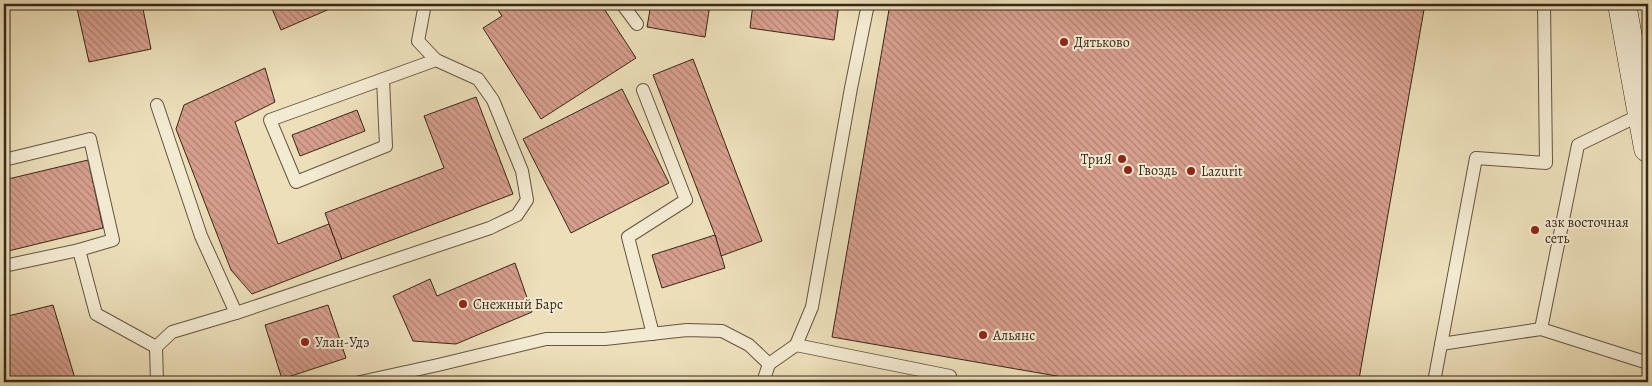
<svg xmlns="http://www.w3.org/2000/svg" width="1652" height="386" viewBox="0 0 1652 386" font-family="Alegreya,serif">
<defs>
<pattern id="building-back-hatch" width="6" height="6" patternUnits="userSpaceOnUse" patternTransform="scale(1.25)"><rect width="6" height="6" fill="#d79e8d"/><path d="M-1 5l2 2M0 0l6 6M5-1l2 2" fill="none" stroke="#af8172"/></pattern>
</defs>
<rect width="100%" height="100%" fill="#ecdfba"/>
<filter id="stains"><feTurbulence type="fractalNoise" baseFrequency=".004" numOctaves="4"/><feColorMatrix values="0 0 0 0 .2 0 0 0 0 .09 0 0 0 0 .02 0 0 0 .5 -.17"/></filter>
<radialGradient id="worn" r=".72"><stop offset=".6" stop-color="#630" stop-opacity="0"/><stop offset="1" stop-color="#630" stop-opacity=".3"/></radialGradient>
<g fill="url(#building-back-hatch)" stroke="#372817">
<path d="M76 4H142L151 49 89 62Z"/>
<path d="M270 4H341L281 30Z"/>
<path d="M494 4H601L636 58 541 119 483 28 502 16Z"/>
<path d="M651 4H710L705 37 647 27Z"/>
<path d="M753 4H839L834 40 750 28Z"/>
<path d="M890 4H1425L1359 379 1378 382H1091L832 337Z"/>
<path d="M693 59 762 241 721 256 715 235 653 75Z"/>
<path d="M265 68 275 102 235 122 278 244 329 224 342 259 252 294 231 270 176 129 184 105Z"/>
<path d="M622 89 669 183 571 233 523 139Z"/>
<path d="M476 97 513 194 342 259 325 213 444 168 424 116Z"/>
<path d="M357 110 365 131 300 156 292 135Z"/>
<path d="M88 160 103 228 4 252V180Z"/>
<path d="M715 235 725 268 662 288 652 255Z"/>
<path d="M515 263 532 312 456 344 413 341 393 296 430 279 437 296Z"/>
<path d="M53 305 76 382H4V317Z"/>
<path d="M328 305 346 358 282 379 265 325Z"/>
</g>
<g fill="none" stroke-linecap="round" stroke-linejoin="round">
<defs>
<g id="lane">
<path d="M622 4 637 24"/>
<path d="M383 79 386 146 296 182 270 120 436 60"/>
<path d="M643 90 686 200 628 237 653 334"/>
<path d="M4 160 90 139 113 240 79 250 4 266"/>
<path d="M79 250 96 314 156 347"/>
<path d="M236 313 490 228 517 215 527 200 522 171 493 100 478 79 436 60 418 41 425 4"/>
<path d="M1541 329 1578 145 1642 114"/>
<path d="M1441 344 1541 329 1648 363"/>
<path d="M796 345 812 307 851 88 868 4"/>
<path d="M769 364 796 345 950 376"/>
<path d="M157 382 156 347 172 332 236 313 201 236 157 105"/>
<path d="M360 382 438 365 546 339H605L687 330 722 331 749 345 769 364 763 382"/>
<path d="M1434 382 1476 158 1546 163 1544 4"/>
</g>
<path id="secondary" d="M1622 4 1648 148"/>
</defs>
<use href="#lane" stroke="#645640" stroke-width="14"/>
<use href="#secondary" stroke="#372817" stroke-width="29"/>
<use href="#lane" stroke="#f3ead2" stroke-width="12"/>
<use href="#secondary" stroke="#f3ead2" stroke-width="28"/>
</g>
<g fill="#8f2418" stroke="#f3ead2" stroke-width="2">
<circle cx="1064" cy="42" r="5"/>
<circle cx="1122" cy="159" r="5"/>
<circle cx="1128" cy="170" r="5"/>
<circle cx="1191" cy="171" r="5"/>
<circle cx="1535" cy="230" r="5"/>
<circle cx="463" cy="304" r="5"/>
<circle cx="983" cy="335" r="5"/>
<circle cx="305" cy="342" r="5"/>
</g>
<g text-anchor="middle" stroke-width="4" stroke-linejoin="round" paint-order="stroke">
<g font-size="14" fill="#372817" stroke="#f3ead2" text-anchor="start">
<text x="1074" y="47">Дятьково</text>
<text x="1112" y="164" text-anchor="end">ТриЯ</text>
<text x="1138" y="175">Гвоздь</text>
<text x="1201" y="176">Lazurit</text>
<text x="1545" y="227">азк восточная<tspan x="1545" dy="16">сеть</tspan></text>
<text x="473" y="309">Снежный Барс</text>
<text x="993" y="340">Альянс</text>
<text x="315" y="347">Улан-Удэ</text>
</g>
</g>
<rect width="1652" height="386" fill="none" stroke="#ecdfba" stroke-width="20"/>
<rect x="5" y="5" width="1642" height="376" fill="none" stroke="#372817" stroke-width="2.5"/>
<rect x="10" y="10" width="1632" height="366" fill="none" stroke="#372817"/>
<rect width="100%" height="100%" filter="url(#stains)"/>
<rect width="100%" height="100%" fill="url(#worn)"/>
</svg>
